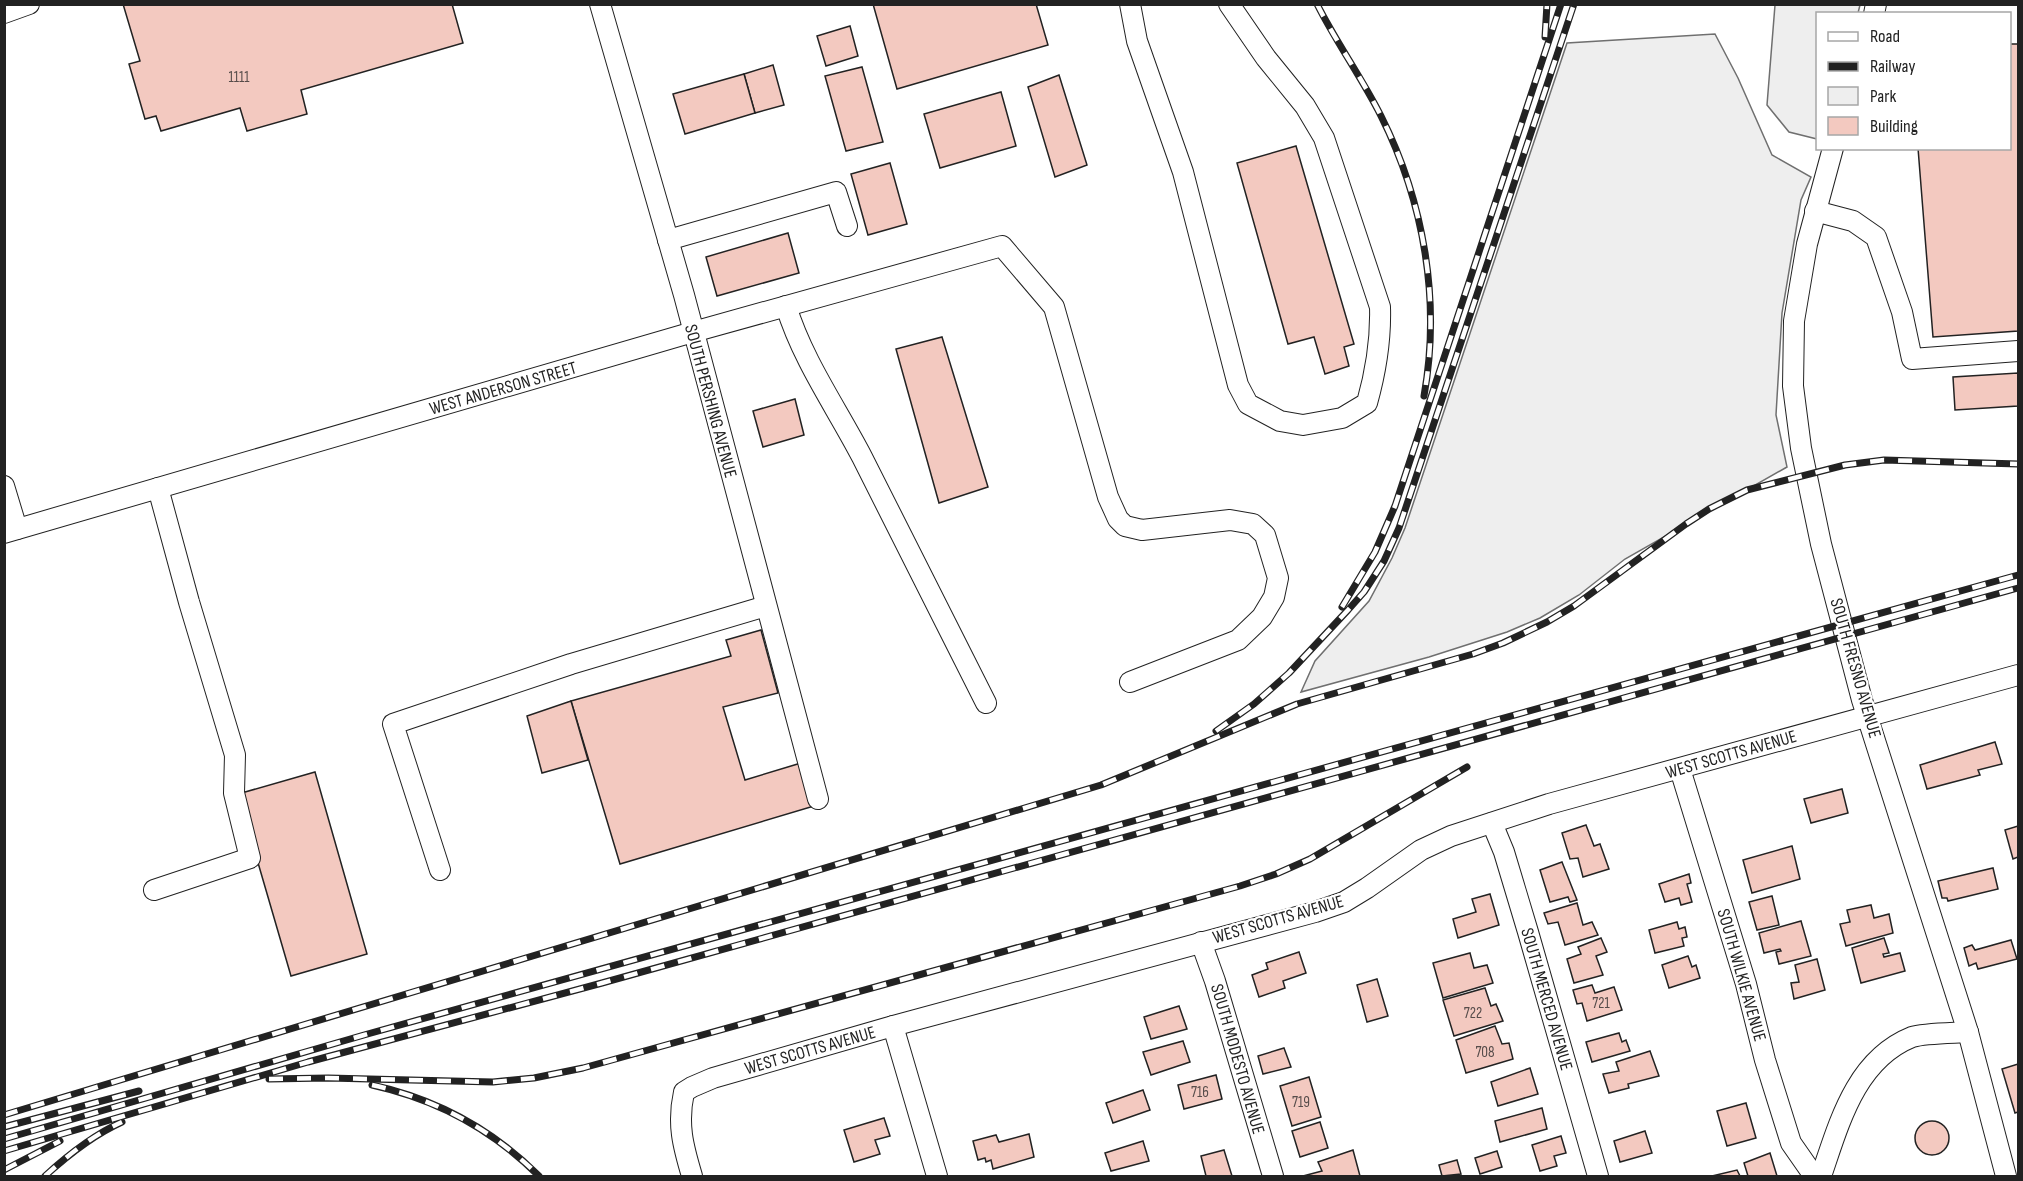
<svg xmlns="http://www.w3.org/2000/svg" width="2023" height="1181" viewBox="0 0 2023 1181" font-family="'Sofia Sans Condensed',sans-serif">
<rect width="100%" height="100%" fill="#fff"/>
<g fill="#eee" stroke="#6f6f6f" stroke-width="1.5">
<path d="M1775 5H1860L1858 13 1818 14 1817 139 1789 132 1767 105Z"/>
<path d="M1715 34 1738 78 1772 155 1811 177 1801 200 1782 313 1776 415 1787 467 1625 559 1579 595 1540 618 1507 632 1429 657 1301 692 1315 661 1369 601 1392 558 1405 528 1567 43Z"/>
</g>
<g fill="#f3c9c0" stroke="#222" stroke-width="1.5">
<path d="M123 4H452L463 43 301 90 307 114 247 131 240 108 161 131 156 116 145 119 129 64 140 61Z"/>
<path d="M873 4H1036L1048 45 897 89Z"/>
<path d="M850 26 858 56 826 66 817 36Z"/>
<path d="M2010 44H2018V331L1933 337 1918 148H2010Z"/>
<path d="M773 65 784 105 755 113 744 74Z"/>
<path d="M862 67 883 142 846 151 825 76Z"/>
<path d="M744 74 755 113 685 134 673 94Z"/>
<path d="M1059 75 1087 165 1055 177 1028 87Z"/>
<path d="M1001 92 1016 146 940 168 924 114Z"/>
<path d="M1296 146 1354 344 1344 347 1349 366 1325 374 1314 337 1288 344 1237 163Z"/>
<path d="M890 163 907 224 868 235 851 174Z"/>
<path d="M788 233 799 273 717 296 706 257Z"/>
<path d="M942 337 988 487 939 503 896 349Z"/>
<path d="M2018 373V406L1955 410 1953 377Z"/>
<path d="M795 399 804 435 763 447 753 411Z"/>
<path d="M761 630 778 693 723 707 745 780 801 763 814 806 620 864 571 701 731 656 726 640Z"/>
<path d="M571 701 588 760 542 773 527 716Z"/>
<path d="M1995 742 2002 764 1978 770 1980 775 1927 789 1920 765Z"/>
<path d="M315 772 367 954 291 976 238 794Z"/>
<path d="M1842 789 1848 813 1811 823 1804 799Z"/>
<path d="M1586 825 1594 846 1600 844 1609 869 1583 877 1578 858 1570 859 1562 833Z"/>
<path d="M2018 826V857L2013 859 2005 830Z"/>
<path d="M1792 846 1800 879 1752 893 1743 860Z"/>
<path d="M1562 862 1577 900 1570 902 1568 897 1550 902 1540 870Z"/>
<path d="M1993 868 1998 889 1948 901 1947 898H1942L1938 881Z"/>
<path d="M1689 874 1691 883 1687 884 1692 902 1681 905 1679 898 1665 902 1659 884Z"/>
<path d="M1490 894 1499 925 1458 938 1453 919 1476 912 1472 899Z"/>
<path d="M1772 896 1779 925 1757 930 1749 902Z"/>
<path d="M1577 903 1583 925 1592 922 1598 935 1565 945 1558 922 1548 924 1544 913Z"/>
<path d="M1871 905 1874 918 1889 914 1893 933 1846 946 1840 924 1850 922 1847 910Z"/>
<path d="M1801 921 1811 956 1779 964 1776 952 1781 951 1780 949 1764 953 1759 933Z"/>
<path d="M1677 922 1679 929 1685 927 1687 937 1682 938 1684 946 1655 953 1649 930Z"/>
<path d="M1601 938 1607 952 1596 956 1603 975 1574 983 1567 959 1581 954 1578 947Z"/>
<path d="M1884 938 1889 953 1883 954 1884 957 1900 953 1905 971 1861 983 1852 948Z"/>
<path d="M2011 940 2017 959 1978 969 1976 963 1969 966 1964 948 1972 945 1975 950Z"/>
<path d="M1299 952 1306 973 1283 981 1285 988 1259 997 1252 975 1268 969 1266 963Z"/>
<path d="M1470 953 1474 968 1487 965 1493 983 1443 998 1433 963Z"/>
<path d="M1688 956 1692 967 1696 965 1700 978 1669 988 1662 965Z"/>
<path d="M1817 959 1825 990 1794 999 1791 983 1799 982 1795 965Z"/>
<path d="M1377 979 1388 1016 1367 1022 1357 985Z"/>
<path d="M1592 985 1595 993 1614 987 1622 1010 1587 1021 1582 1003 1577 1004 1573 990Z"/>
<path d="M1485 988 1491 1006 1496 1004 1503 1021 1454 1036 1443 1000Z"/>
<path d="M1179 1006 1187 1029 1151 1039 1144 1017Z"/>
<path d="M1495 1026 1502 1044 1509 1043 1513 1059 1466 1073 1456 1040Z"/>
<path d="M1619 1033 1622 1042 1626 1040 1630 1051 1592 1062 1586 1042Z"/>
<path d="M1183 1041 1190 1062 1151 1075 1143 1052Z"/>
<path d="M1284 1048 1291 1067 1263 1074 1258 1056Z"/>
<path d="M1650 1051 1659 1076 1628 1084 1629 1088 1609 1093 1603 1074 1619 1071 1616 1062Z"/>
<path d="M2018 1064V1112L2015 1113 2002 1069Z"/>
<path d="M1530 1068 1538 1094 1498 1106 1491 1082Z"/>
<path d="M1216 1075 1222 1099 1184 1109 1178 1085Z"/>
<path d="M1309 1077 1321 1117 1292 1126 1280 1086Z"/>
<path d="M1143 1090 1150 1110 1113 1123 1106 1103Z"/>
<path d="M1746 1103 1756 1138 1727 1146 1717 1111Z"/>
<path d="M1542 1108 1547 1129 1500 1142 1495 1121Z"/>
<path d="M884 1118 890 1136 875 1140 880 1154 854 1162 844 1130Z"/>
<circle cx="1932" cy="1138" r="17"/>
<path d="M1320 1122 1328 1148 1300 1157 1292 1131Z"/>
<path d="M1645 1131 1652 1153 1620 1162 1614 1141Z"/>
<path d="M1029 1134 1034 1157 993 1169 991 1160 986 1162 985 1158 978 1160 973 1141 996 1135 999 1142Z"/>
<path d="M1561 1136 1566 1153 1554 1156 1557 1166 1540 1171 1532 1145Z"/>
<path d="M1143 1141 1149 1161 1111 1171 1105 1153Z"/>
<path d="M1224 1150 1232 1176H1206L1201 1156Z"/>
<path d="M1353 1150 1360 1176H1303L1322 1171 1318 1162Z"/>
<path d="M1497 1151 1502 1167 1480 1174 1475 1158Z"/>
<path d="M1770 1153 1777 1176H1748L1744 1163Z"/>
<path d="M1457 1160 1461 1174 1442 1176 1439 1165Z"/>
<path d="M1737 1170 1740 1176H1712Z"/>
</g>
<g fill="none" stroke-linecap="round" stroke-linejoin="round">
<defs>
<g id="minor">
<path d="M600 4 684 295 818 799"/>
<path d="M1130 4 1137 41 1183 172 1238 385 1248 404 1280 421 1303 425 1342 418 1367 403C1376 371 1381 340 1380 307L1324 138 1305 106 1266 58 1229 4"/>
<path d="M4 13 29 4"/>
<path d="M1874 14 1876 4"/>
<path d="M1833 148 1807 244 1794 321 1793 386 1801 448 1821 544 1862 700 1968 1032 2006 1176"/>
<path d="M1815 211 1853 221 1876 237 1902 312 1912 359 2018 351"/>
<path d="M668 240 836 192 847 226"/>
<path d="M786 306C803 361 836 407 862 457 904 539 944 621 986 703"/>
<path d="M4 486 17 529"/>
<path d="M4 533 693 332 1002 246 1054 307 1108 497 1118 519 1125 526 1142 530 1230 520 1253 524 1265 535 1278 578 1274 597 1262 617 1238 640 1130 682"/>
<path d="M1680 769 1746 984 1765 1060 1791 1143 1814 1176"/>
<path d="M1492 823 1504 852 1528 932 1598 1176"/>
<path d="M440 870 393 724 571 664 766 606"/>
<path d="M154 890 250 858 234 793 235 755 189 602 158 488"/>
<path d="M1201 942 1215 981 1273 1176"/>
<path d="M893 1026 937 1176"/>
<path d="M692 1176C683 1146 677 1124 684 1092L692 1087 713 1078 893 1026 1315 912 1344 902 1367 888 1421 850 1451 836 1549 804 2018 675"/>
<path d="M1821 1176C1839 1124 1855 1060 1912 1037 1924 1033 1954 1033 1968 1032"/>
</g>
</defs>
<use href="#minor" stroke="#222" stroke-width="22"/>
<use href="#minor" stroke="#fff" stroke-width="20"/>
<defs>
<g id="rail">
<path d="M1317 4C1336 42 1362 78 1381 116 1424 202 1441 301 1424 396"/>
<path d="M1545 37 1547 4"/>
<path d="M1342 607 1375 552 1395 506 1561 4"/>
<path d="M1216 731 1254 704 1289 673 1348 610 1364 592 1384 561 1399 528 1574 4"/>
<path d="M269 1079 328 1078 493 1082 534 1078 583 1068 1240 886 1276 874 1310 859 1467 767"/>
<path d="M372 1085C436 1099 493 1130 539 1176"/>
<path d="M4 1115 1101 785 1297 704 1473 654 1503 643 1547 622 1574 606 1686 524 1709 509 1747 490 1845 465 1884 460 2018 464"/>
<path d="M4 1127 139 1091"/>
<path d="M4 1139 364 1035 2018 575"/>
<path d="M4 1151 308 1062 602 983 2018 588"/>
<path d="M4 1170 60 1141"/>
<path d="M45 1176C68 1155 93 1135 122 1122"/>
</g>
</defs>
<use href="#rail" stroke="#222" stroke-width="7"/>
<use href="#rail" stroke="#fff" stroke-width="4.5" stroke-dasharray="14" stroke-linecap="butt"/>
</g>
<g text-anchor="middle" stroke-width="4.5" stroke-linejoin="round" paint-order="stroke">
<g font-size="15" fill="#564c4a">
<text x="239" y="82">1111</text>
<text x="1601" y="1008">721</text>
<text x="1473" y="1018">722</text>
<text x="1485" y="1057">708</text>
<text x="1200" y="1097">716</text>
<text x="1301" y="1107">719</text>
</g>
<g font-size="18" fill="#222" stroke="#fff">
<text transform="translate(503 388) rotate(-16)" y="6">WEST ANDERSON STREET</text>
<text transform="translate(711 401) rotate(75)" y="6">SOUTH PERSHING AVENUE</text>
<text transform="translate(1856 668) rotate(74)" y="6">SOUTH FRESNO AVENUE</text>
<text transform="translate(1731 754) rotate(-16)" y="6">WEST SCOTTS AVENUE</text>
<text transform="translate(1278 919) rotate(-16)" y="6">WEST SCOTTS AVENUE</text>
<text transform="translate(1742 975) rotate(74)" y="6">SOUTH WILKIE AVENUE</text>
<text transform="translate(1547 999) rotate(74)" y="6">SOUTH MERCED AVENUE</text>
<text transform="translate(810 1050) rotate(-16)" y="6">WEST SCOTTS AVENUE</text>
<text transform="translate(1238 1059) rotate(74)" y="6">SOUTH MODESTO AVENUE</text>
</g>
</g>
<rect width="2023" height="1181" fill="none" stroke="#222222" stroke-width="12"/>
<rect x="1816" y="12" width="195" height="138" fill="#ffffff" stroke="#a7a7a7" stroke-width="1.5"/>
<rect x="1828" y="32" width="30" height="9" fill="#ffffff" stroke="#a7a7a7" stroke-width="1.5"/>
<text x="1870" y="42" font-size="18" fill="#222222">Road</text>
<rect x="1828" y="62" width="30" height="9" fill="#222222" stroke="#a7a7a7" stroke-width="1.5"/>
<text x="1870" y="72" font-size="18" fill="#222222">Railway</text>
<rect x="1828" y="87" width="30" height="18" fill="#eeeeee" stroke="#a7a7a7" stroke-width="1.5"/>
<text x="1870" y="102" font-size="18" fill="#222222">Park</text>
<rect x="1828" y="117" width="30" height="18" fill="#f3c9c0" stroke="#a7a7a7" stroke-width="1.5"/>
<text x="1870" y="132" font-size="18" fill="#222222">Building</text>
</svg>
